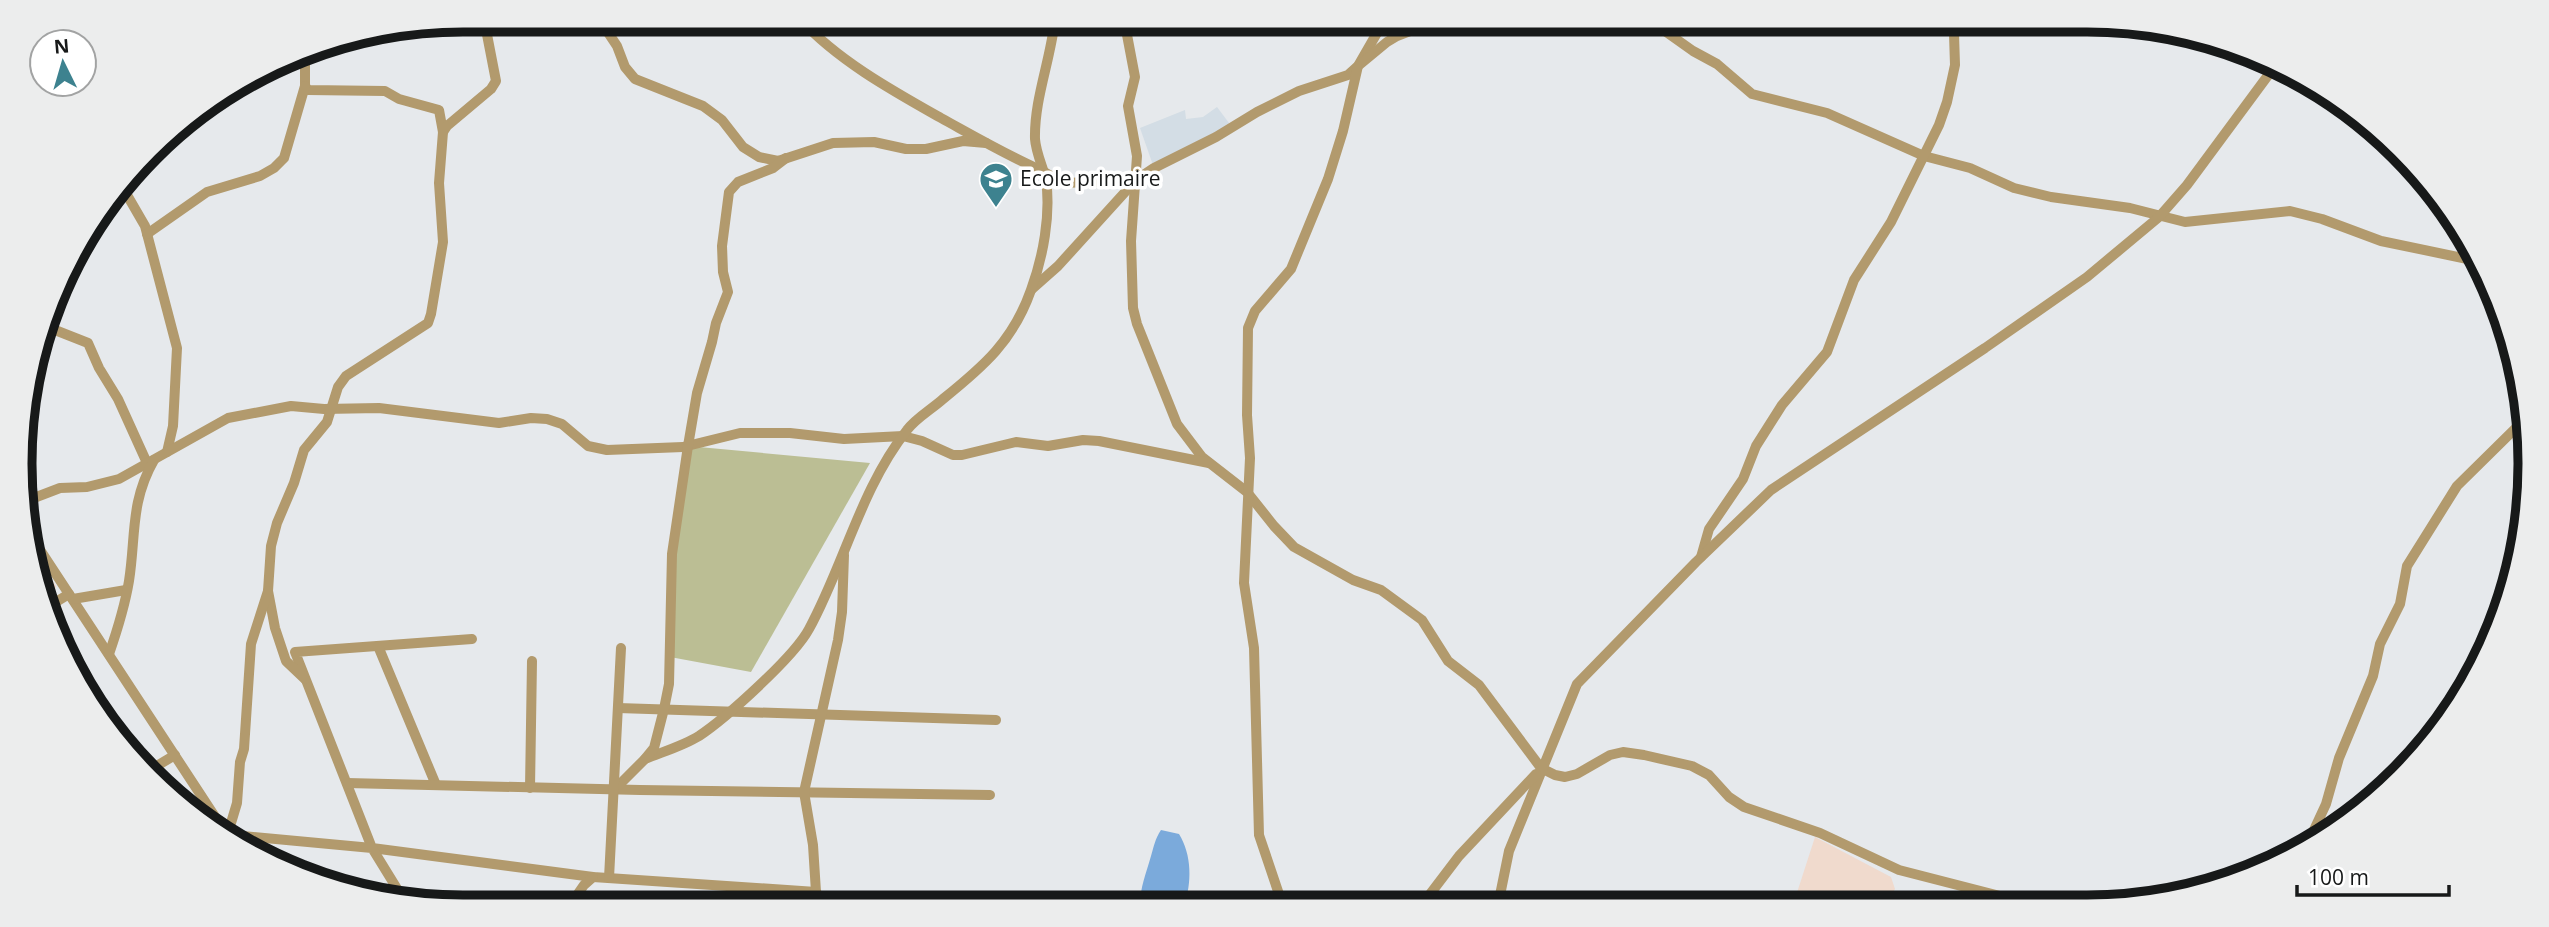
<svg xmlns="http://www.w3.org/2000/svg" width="2549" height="927" viewBox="0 0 2549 927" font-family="'Open Sans',sans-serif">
<rect width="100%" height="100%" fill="#e6e9ec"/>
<path fill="#d3dde5" d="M1217 107 1232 127 1154 168 1140 128 1185 110 1186 119 1203 117Z"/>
<g fill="#f0dacd">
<path d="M28 543 56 586 54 594 47 598 28 551Z"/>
<path d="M1815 837 1891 877 1895 889 1886 904 1793 905Z"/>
</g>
<path fill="#bbbe94" d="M688 446 870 463 751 672 670 657 671 574Z"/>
<path fill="#7baadb" d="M1161 830 1179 834C1192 855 1192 883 1184 906H1140C1140 887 1146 874 1151 856 1154 846 1155 839 1161 830Z"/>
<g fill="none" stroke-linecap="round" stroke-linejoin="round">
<g stroke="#b29a6d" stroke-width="10">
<path d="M599 19 617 46 625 67 635 79 703 106 722 120 743 147 759 157 778 161 833 143 874 142 906 149H926L963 141 986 143"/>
<path d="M800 19C837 60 893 91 941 118 972 135 1003 153 1036 168 1047 172 1054 180 1065 183L1136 180"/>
<path d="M1124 19 1135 77 1128 106 1137 156 1131 241 1133 308 1137 324 1177 424 1202 457 1247 492 1274 526 1294 547 1353 580 1381 590 1422 620 1448 661 1479 685 1541 768 1555 775 1565 777 1577 774 1610 755 1623 752 1644 755 1692 766 1709 775 1729 797 1744 807 1820 833 1899 870 2000 896 2165 897"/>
<path d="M1567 19 1603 22 1618 19"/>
<path d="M1640 19 1662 29 1693 51 1717 64 1752 94 1827 113 1924 156 1970 168 2014 188 2051 197 2130 208 2185 222 2290 211 2322 219 2381 241 2477 261"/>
<path d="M305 52V86L308 90 385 91 399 99 439 110 443 132"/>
<path d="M123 188 145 226 177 348 173 426 167 452"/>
<path d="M147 234 207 192 260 176 274 168 284 158 305 86"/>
<path d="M1032 289 1058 266 1136 180 1154 168 1216 137 1257 112 1299 91 1348 75 1358 66 1385 19"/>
<path d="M49 330H55L88 343 99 368 118 399 147 463"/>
<path d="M26 501 60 488 87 487 119 479 228 418 291 406 324 409 379 408 499 423 531 418 547 419 562 424 588 446 607 450 683 447 740 433H790L844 439 903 436 922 441 953 455H962L1016 442 1048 446 1083 440 1099 441 1209 463"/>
<path d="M27 530 225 832"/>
<path d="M1701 557 1709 529 1743 479 1756 446 1782 405 1827 352 1854 280 1891 222 1939 125 1947 102 1955 65 1954 34 1949 19"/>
<path d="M73 599 126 590"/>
<path d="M51 605 69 594"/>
<path d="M472 639 295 652 372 848 593 877 816 892"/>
<path d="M378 646 436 785"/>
<path d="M109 654C117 631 125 605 129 581 136 536 130 502 154 460"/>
<path d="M305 679 286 661 275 628 268 591 271 546 277 523 294 483 304 450 327 422 338 387 346 376 428 323 431 314 443 242 439 183 443 132 447 126 491 89 496 81 484 19"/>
<path d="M618 708 996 720"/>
<path d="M645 759C662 752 683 746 699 736 726 718 794 657 809 629 844 565 861 488 907 430 916 418 932 409 943 399 984 366 1013 341 1031 290 1043 257 1051 215 1046 180 1043 167 1036 153 1035 139 1034 99 1051 59 1055 19"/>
<path d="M150 770 175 755"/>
<path d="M347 783 640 790 990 795"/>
<path d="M530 788 532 661"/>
<path d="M614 790 645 759 654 748 664 709 669 684 672 554 688 446 697 393 712 342 716 323 728 292 723 272 722 246 729 192 738 182 773 168 786 158"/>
<path d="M228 833 237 803 240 762 244 749 251 644 268 591"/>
<path d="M232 835 372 848 404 900"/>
<path d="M2307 845 2326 804 2339 758 2373 676 2380 644 2400 604 2407 566 2457 486 2525 419"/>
<path d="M609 878 621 648"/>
<path d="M1498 905 1509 851 1577 684 1696 562 1771 490 1985 348 2087 277 2159 217 2187 185 2272 70"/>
<path d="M1283 906 1259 835 1254 648 1244 583 1250 458 1247 415 1248 328 1255 311 1291 269 1328 179 1343 131 1358 66 1387 42 1397 36 1410 31 1481 19"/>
<path d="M1421 906 1459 856 1536 774"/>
<path d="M794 907 816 893"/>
<path d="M826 907 816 892 813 845 804 792 838 640 842 612 844 555"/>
<path d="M568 908 584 885 593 877"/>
</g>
</g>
<defs>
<symbol id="school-pin" viewBox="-11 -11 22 30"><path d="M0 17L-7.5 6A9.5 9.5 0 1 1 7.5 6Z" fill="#3d828f" stroke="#fff"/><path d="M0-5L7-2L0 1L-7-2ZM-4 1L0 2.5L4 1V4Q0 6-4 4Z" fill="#fff"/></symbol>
</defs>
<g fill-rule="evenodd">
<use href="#school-pin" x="977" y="160" width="38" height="52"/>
</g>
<g text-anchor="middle" stroke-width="7" stroke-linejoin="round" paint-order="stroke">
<g font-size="21" fill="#171919" stroke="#fff" text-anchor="start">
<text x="1020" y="186">Ecole primaire</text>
</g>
</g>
<path d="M0 0H2549V927H0ZM463 32H2087A431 431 0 0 1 2518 463V464A431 431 0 0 1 2087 895H463A431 431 0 0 1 32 464V463A431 431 0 0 1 463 32Z" fill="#eceded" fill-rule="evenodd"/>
<path fill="none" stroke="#171919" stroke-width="9" d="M463 32H2087A431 431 0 0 1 2518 463V464A431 431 0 0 1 2087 895H463A431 431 0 0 1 32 464V463A431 431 0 0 1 463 32Z"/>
<g transform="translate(63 63) rotate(355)"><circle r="33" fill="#ffffff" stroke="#a2a3a3" stroke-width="2"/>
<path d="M0-5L12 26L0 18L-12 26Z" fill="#3d828f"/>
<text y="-10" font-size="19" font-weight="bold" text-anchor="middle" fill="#171919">N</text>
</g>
<path d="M2297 885v10h152v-10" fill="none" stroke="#171919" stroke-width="3.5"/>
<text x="2308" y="885" font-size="21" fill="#171919" stroke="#ffffff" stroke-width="5" paint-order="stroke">100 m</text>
</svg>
